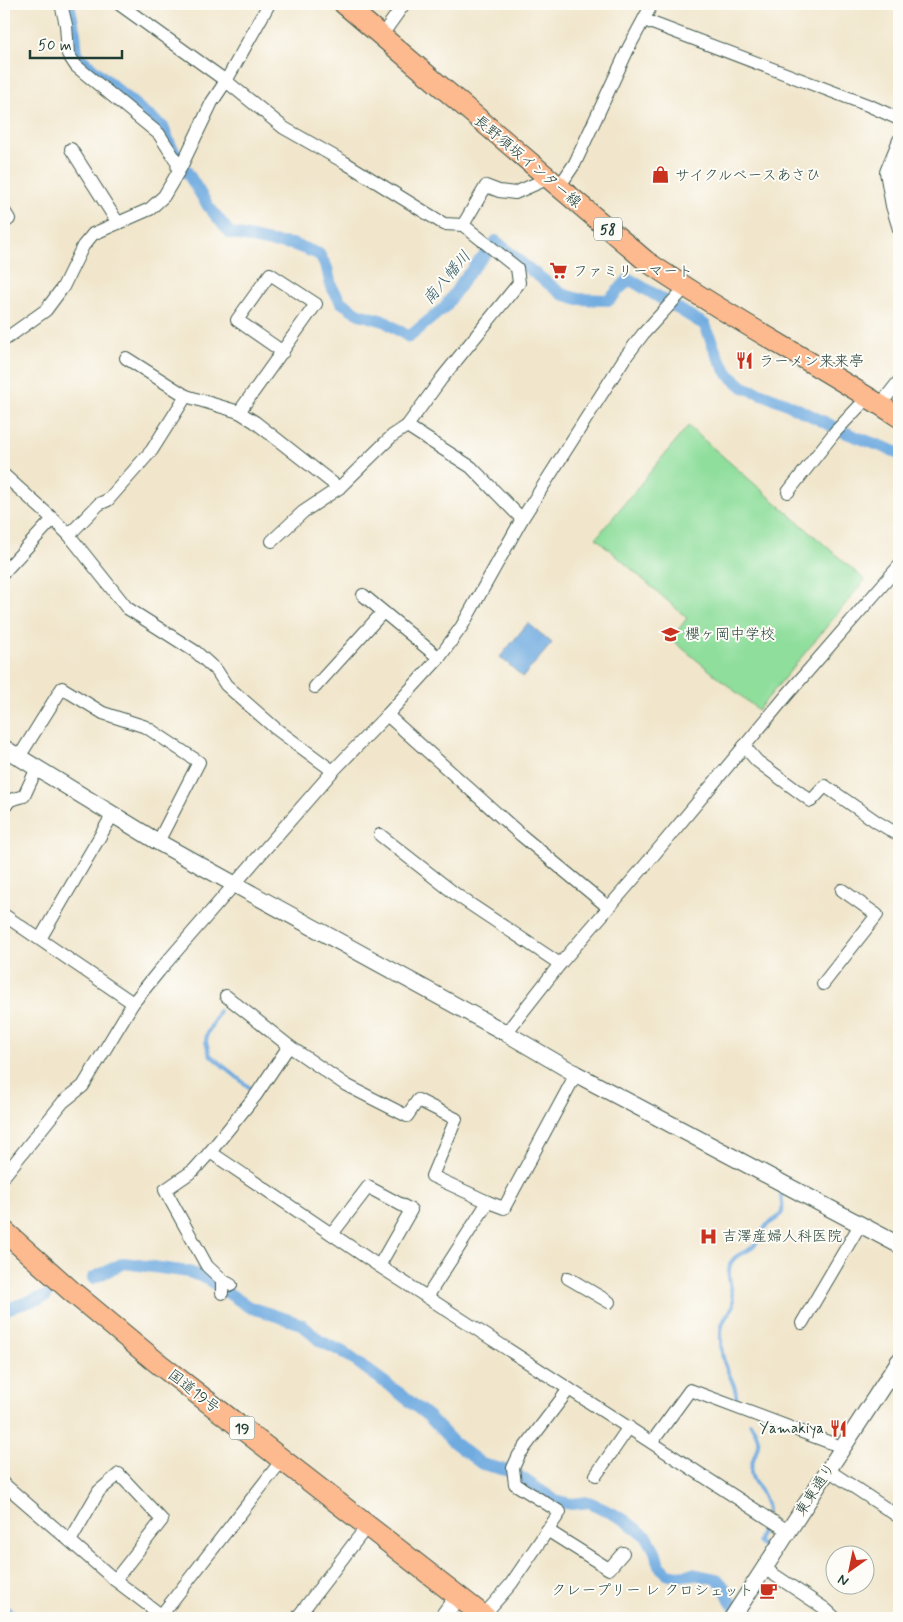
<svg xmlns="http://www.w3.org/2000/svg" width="903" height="1622" viewBox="0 0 903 1622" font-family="Mynerve,'Klee One',sans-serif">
<rect width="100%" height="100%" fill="#fdfcf7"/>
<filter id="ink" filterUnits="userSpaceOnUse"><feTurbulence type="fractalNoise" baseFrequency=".02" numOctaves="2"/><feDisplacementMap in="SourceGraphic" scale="10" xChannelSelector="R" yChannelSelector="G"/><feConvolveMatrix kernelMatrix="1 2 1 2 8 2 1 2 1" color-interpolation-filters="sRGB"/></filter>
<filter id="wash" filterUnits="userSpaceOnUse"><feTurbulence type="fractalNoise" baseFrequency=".0096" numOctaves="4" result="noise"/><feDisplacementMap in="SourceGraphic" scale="20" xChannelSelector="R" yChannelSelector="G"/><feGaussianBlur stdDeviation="1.12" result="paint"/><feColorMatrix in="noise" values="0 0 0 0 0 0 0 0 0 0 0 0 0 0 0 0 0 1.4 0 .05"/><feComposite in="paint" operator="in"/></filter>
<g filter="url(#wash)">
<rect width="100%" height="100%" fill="#f1e6cc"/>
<path fill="#8fde9c" stroke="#578e68" d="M688 426 865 580 758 710 671 639 687 618 596 538Z"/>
<path fill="#6fabe0" stroke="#47748a" d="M528 623 552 643 523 677 500 657Z"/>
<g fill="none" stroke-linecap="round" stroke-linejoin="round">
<g stroke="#6fabe0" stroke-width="4">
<path d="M219 1011 207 1034 206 1042 210 1055 250 1088"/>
<path d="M736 1404C739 1385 724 1371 722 1353 721 1344 719 1332 723 1323 725 1316 733 1311 733 1303 733 1290 726 1278 730 1265 734 1253 746 1254 754 1246 759 1241 760 1232 765 1227 770 1221 779 1220 782 1212 783 1207 781 1199 781 1193"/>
<path d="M750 1423C768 1447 751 1451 751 1472 750 1481 768 1495 767 1512"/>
<path d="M765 1520 758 1542 767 1551"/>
<path d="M4 1606 22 1618"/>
<path d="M150 1618 151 1616"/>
</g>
<g stroke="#6fabe0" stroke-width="12">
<path d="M69 4 75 33 77 55 141 110 163 127 171 146 208 206 230 233 270 242 292 244 319 254 327 268 331 286 341 302 359 314 384 321 409 337 445 307 465 278 496 241 524 265 562 294 578 299 609 300 629 279 705 325 717 355 728 374 743 387 783 402 849 434 899 453"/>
<path d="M93 1278 124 1263 189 1272 206 1278 249 1307 301 1324 320 1341 343 1352 398 1392 429 1417 453 1442 482 1464 513 1472 556 1501 572 1504 589 1502 623 1519 647 1537 655 1551 659 1566 668 1574 678 1576 693 1574 717 1579 724 1587 732 1604"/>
<path d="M4 1310 46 1296"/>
</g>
</g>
</g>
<g filter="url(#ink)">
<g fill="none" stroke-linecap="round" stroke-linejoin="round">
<defs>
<g id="minor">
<path d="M61 4 66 25 68 54 76 66 159 134 177 162 178 172"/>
<path d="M119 4 226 81 284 128 344 162 444 224 463 225"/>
<path d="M644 20 870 106 899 119"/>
<path d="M382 35 404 4"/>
<path d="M899 140 886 172 892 206 899 229"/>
<path d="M71 149 118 223"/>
<path d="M559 187 575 163 629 47 652 4"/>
<path d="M4 211 9 219 4 223"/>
<path d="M4 340 46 310 63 287 83 246 93 234 150 209 164 196 181 167 212 102 226 81 269 4"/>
<path d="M126 358 186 396"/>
<path d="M880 405 899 381"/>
<path d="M239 412 316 304 270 274 237 320 283 352"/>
<path d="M407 426 471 467 522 519"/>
<path d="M4 475 53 519 69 535 127 608 196 652 217 671 226 685 275 728 333 771"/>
<path d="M788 492 835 432 868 397"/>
<path d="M69 535 99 504 108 500 152 450 186 396 239 412 255 422 339 488"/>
<path d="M272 541 303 512 339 488 392 436 407 426 442 378 519 283 517 268 463 225 486 186 499 191 515 193 549 178"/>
<path d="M4 572 53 519"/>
<path d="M363 595 439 658"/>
<path d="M315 687 383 612"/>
<path d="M387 715 521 835 608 907"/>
<path d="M744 746 757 761 811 801 825 786 877 822 899 835"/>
<path d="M19 757 62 688 103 713 146 727 199 762 158 842"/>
<path d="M4 808 10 800 24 796 37 768"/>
<path d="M380 835 458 896 560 964"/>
<path d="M4 915 133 1003"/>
<path d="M40 939 113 814"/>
<path d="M823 984 877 915 842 890"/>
<path d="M226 996 289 1046"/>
<path d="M506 1033 560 964 642 869 787 695 899 566"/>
<path d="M210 1152 256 1095 289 1046 346 1085 407 1116 418 1100 456 1119 432 1176 488 1202"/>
<path d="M4 1176 63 1102 83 1086 133 1003 159 971 333 771 387 715 439 658 462 626 522 519 624 359 643 334 685 288"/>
<path d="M332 1234 368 1187 411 1210 379 1266"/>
<path d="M568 1278 609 1302"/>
<path d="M231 1285 222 1280 207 1266 165 1190 194 1170 210 1152 379 1266 788 1531"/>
<path d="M222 1293V1280"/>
<path d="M427 1297 488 1202 504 1208 576 1074"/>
<path d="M802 1323 861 1223"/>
<path d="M652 1442 690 1390 842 1447"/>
<path d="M828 1470 899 1517"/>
<path d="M596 1475 629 1427"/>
<path d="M4 1484 115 1580 165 1618"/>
<path d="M547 1530 609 1569 623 1553"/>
<path d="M70 1541 99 1491 119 1474 162 1520 115 1580"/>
<path d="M764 1568 824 1608 835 1618"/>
<path d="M483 1616 511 1584 560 1512 515 1484 513 1468 519 1455 569 1389"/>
<path d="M159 1618 282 1460"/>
<path d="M297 1618 368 1525"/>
</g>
<g id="tertiary">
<path d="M4 748 158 842 234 884 506 1033 576 1074 899 1245"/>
<path d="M442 1618 458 1596"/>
<path d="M732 1618 899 1361"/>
</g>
<path id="primary" d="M344 4 646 261C728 317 816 363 899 417"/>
<path id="trunk" d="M4 1231 70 1290 154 1360 486 1618"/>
</defs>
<use href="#minor" stroke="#3e564b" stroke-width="14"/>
<use href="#tertiary" stroke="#3e564b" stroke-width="18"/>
<use href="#primary" stroke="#3e564b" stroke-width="22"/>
<use href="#trunk" stroke="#3e564b" stroke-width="23"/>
<use href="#minor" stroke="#fff" stroke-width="12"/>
<use href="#tertiary" stroke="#fff" stroke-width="16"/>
<use href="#primary" stroke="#fcba8e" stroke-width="20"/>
<use href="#trunk" stroke="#fcba8e" stroke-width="21"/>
</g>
</g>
<defs>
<symbol id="shop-bare" viewBox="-9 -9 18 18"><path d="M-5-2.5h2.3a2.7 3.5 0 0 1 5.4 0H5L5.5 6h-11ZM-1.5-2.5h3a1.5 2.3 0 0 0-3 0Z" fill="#c8321e" stroke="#fdfcf7" stroke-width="2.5" paint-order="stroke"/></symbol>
<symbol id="supermarket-bare" viewBox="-9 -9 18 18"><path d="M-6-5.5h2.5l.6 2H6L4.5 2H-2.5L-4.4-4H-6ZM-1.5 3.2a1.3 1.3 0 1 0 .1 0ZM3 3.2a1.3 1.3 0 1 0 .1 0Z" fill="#c8321e" stroke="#fdfcf7" stroke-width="2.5" paint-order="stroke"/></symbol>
<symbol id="restaurant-bare" viewBox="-9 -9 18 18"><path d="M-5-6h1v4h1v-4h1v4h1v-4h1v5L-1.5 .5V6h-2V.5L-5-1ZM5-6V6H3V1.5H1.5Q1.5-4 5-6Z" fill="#c8321e" stroke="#fdfcf7" stroke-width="2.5" paint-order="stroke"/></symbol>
<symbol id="school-bare" viewBox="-9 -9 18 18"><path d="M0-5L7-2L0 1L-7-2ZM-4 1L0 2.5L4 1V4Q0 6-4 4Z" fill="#c8321e" stroke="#fdfcf7" stroke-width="2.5" paint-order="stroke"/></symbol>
<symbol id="hospital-bare" viewBox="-9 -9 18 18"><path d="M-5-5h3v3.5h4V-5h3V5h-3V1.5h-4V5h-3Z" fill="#c8321e" stroke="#fdfcf7" stroke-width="2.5" paint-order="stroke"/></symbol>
<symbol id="cafe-bare" viewBox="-9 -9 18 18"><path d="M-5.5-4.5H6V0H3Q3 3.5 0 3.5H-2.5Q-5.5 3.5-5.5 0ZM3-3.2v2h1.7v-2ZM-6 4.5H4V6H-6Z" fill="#c8321e" stroke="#fdfcf7" stroke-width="2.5" paint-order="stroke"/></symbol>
</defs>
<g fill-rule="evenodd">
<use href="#shop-bare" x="648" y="162" width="25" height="25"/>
<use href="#supermarket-bare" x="546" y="258" width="25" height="25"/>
<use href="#restaurant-bare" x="732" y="348" width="25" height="25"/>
<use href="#school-bare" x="658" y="622" width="25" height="25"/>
<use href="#hospital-bare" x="696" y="1224" width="25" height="25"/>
<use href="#restaurant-bare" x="826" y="1416" width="25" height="25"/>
<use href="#cafe-bare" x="756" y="1578" width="25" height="25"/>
</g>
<g text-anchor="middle" stroke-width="4" stroke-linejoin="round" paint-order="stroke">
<g fill="#fdfcf7" stroke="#62766e" stroke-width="1">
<rect x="594" y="217.5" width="28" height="23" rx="4"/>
<rect x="229.5" y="1416.5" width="25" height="23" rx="4"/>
</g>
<g font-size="14" font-weight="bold" fill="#1f3d34">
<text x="608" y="234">58</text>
<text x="242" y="1433">19</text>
</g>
<g font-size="15" fill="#1f3d34" stroke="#fdfcf7">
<text transform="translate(528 161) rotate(40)" y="5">長野須坂インター線</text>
<text transform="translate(194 1391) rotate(38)" y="5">国道19号</text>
<text transform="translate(815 1489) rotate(-57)" y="5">東東通り</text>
</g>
<g font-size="15" fill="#1f3d34" stroke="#fdfcf7" text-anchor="start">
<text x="675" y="180">サイクルベースあさひ</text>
<text x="573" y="276">ファミリーマート</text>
<text x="759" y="366">ラーメン来来亭</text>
<text x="685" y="639">櫻ヶ岡中学校</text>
<text x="722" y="1241">吉澤産婦人科医院</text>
<text x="824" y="1433" text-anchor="end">Yamakiya</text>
<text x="754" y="1595" text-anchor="end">クレープリー レ クロシェット</text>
</g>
<g font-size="16" font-style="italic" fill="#375e68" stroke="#fdfcf7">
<text transform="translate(446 277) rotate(-50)" y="6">南八幡川</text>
</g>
</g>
<rect width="903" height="1622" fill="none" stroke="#fdfcf7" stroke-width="20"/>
<g transform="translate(850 1570) rotate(213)"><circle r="24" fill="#fdfcf7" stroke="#a4b0a9"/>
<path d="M0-4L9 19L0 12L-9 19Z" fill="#c8321e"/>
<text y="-8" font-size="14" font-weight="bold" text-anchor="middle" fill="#1f3d34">N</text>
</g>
<path d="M30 50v8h92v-8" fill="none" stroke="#1f3d34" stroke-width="2.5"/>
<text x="38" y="50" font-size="15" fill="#1f3d34" stroke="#fdfcf7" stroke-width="4" paint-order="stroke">50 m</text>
</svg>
